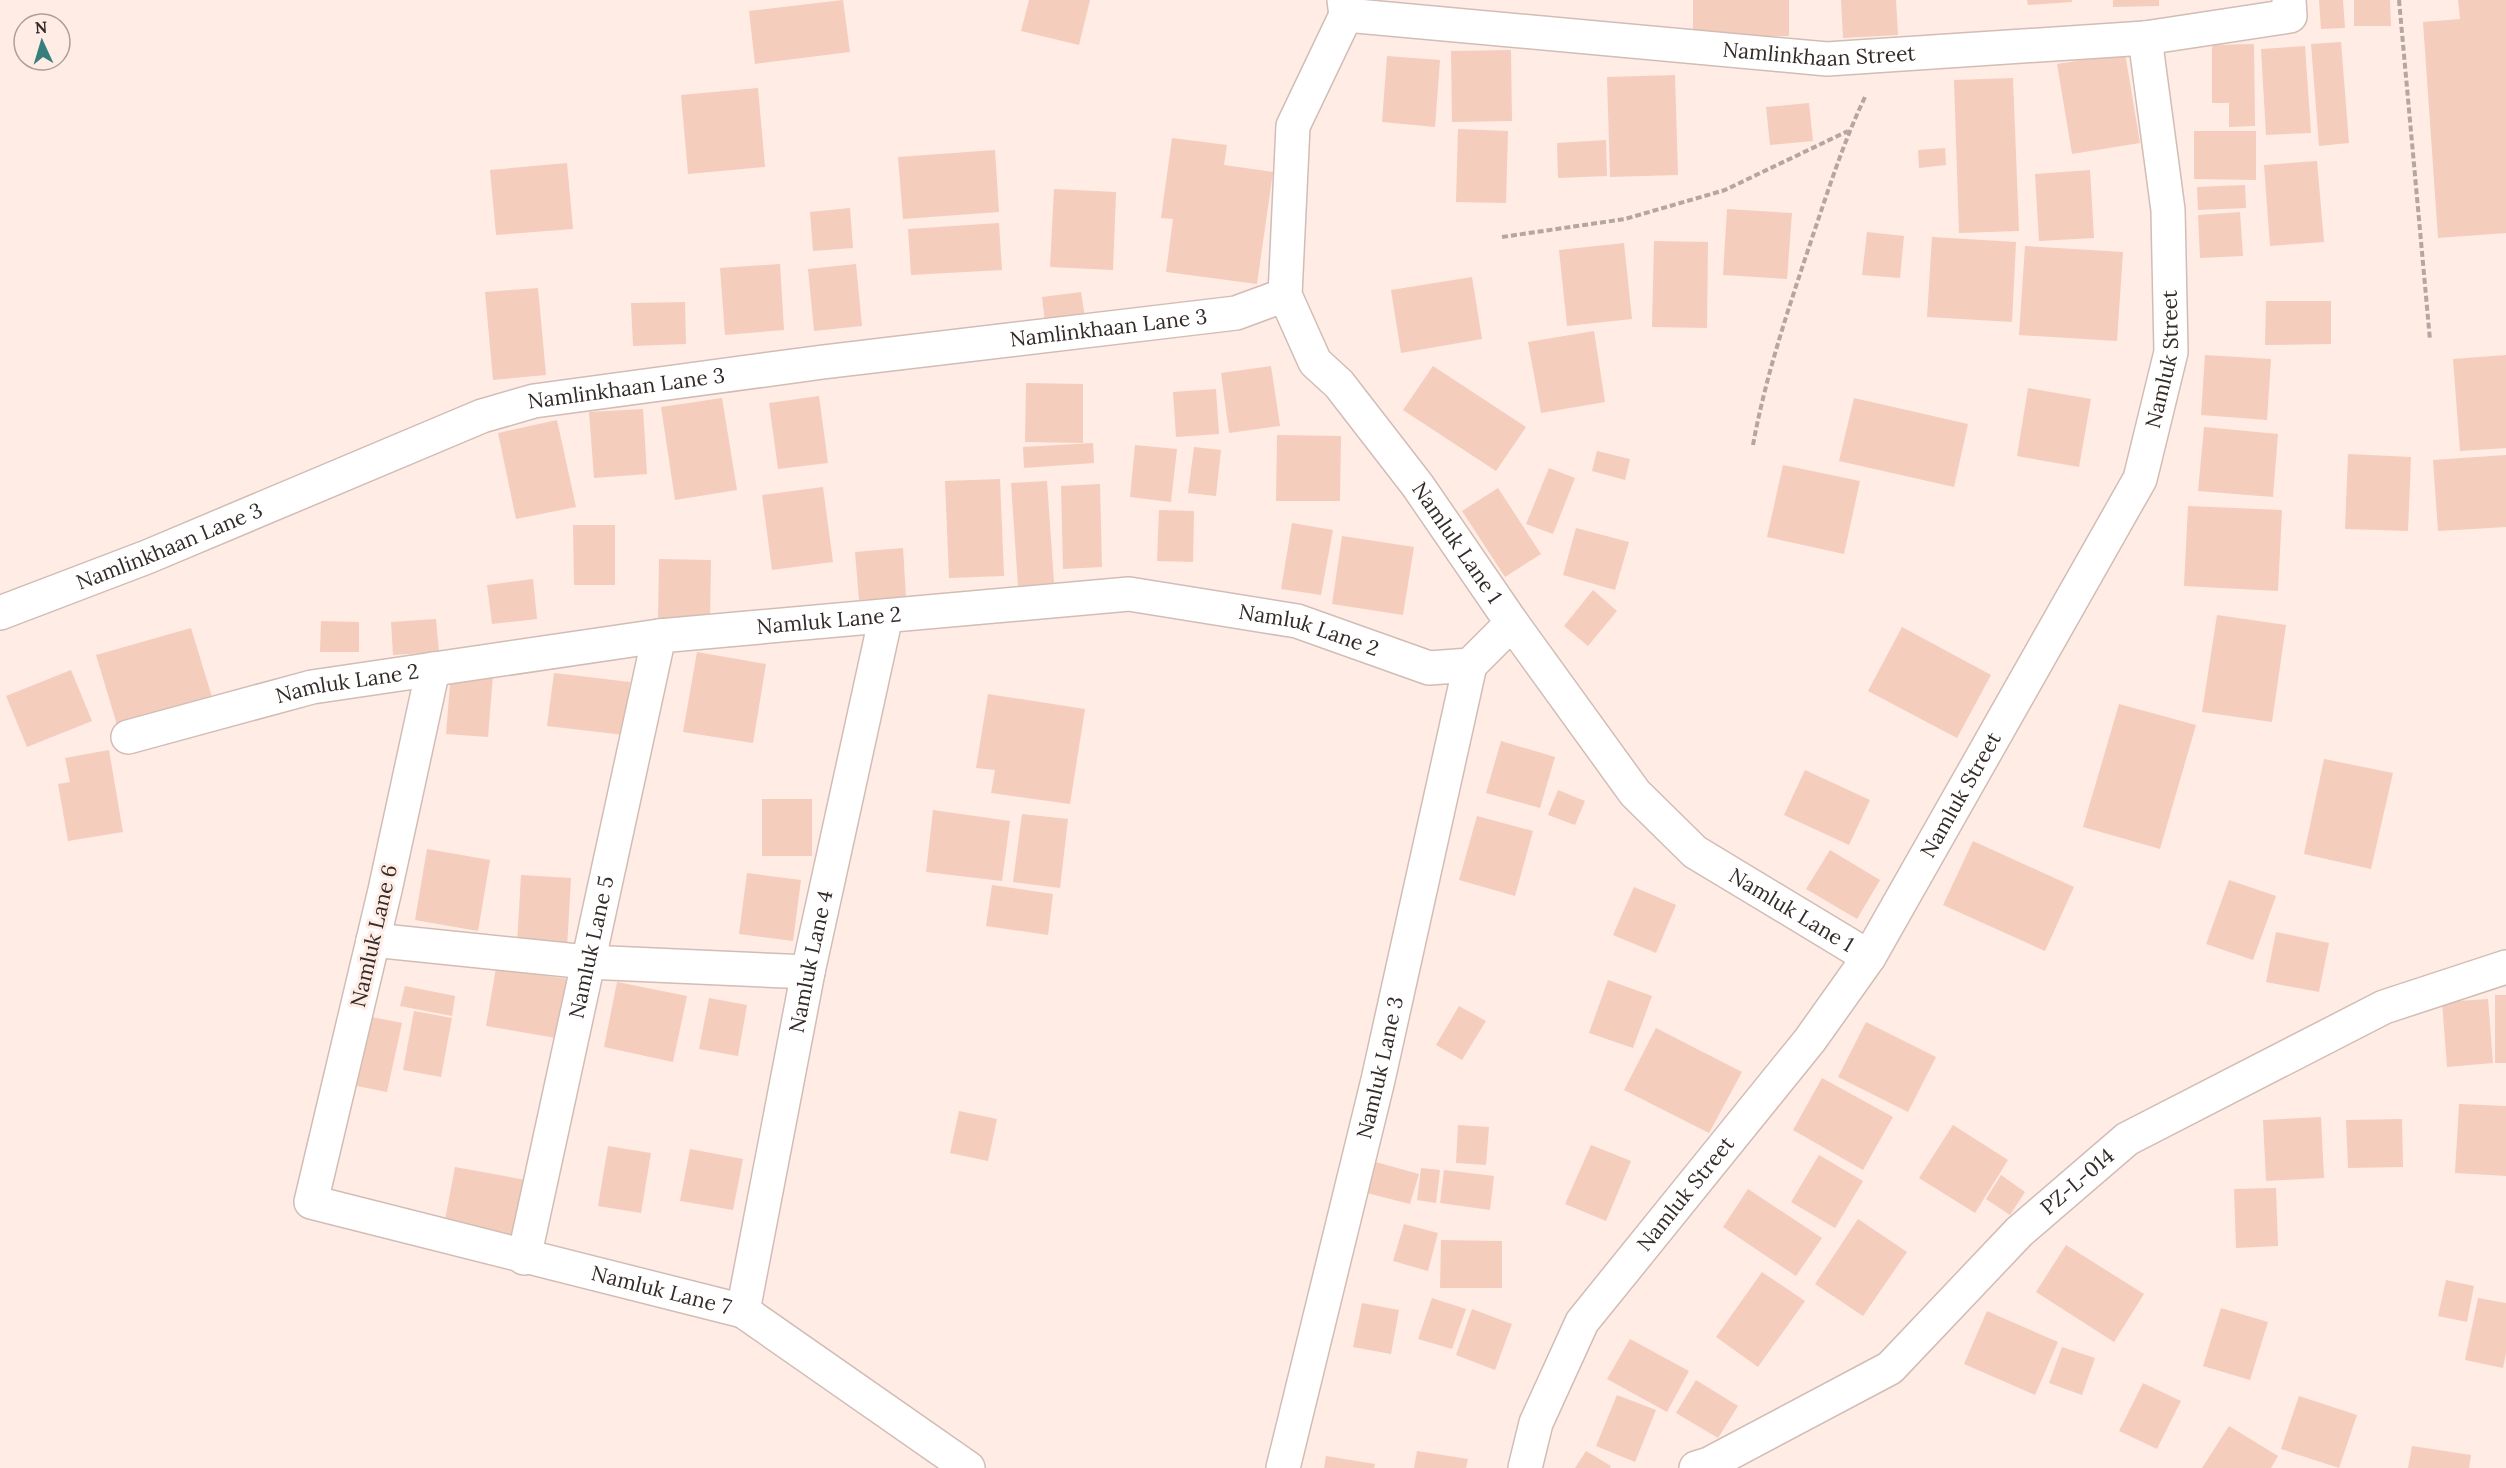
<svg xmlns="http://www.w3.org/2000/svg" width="2506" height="1468" viewBox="0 0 2506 1468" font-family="Lora,serif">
<rect width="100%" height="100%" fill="#feece5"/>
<g fill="#f5cdbd">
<path d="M843 0 850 52 755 64 749 11Z"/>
<path d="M1029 0H1090L1079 45 1021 31Z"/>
<rect x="1693" y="0" width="96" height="36"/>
<path d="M1841 0H1896L1898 35 1843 38Z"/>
<path d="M2027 0H2072V2L2028 5Z"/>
<path d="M2113 0H2159V6L2113 7Z"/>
<path d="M2319 0H2343L2345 28 2321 29Z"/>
<path d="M2354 0H2390L2391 26H2354Z"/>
<path d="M2458 0H2506V233L2438 238 2423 22 2460 19Z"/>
<path d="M2341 42 2349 143 2319 146 2311 44Z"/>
<path d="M2254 44 2255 126 2229 127V103H2212V45Z"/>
<path d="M2305 46 2311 133 2266 135 2261 49Z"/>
<path d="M1511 50 1512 121 1452 122 1451 51Z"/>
<path d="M2125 53 2140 143 2072 154 2057 64Z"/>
<path d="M1387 56 1440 60 1435 127 1382 122Z"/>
<path d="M1675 75 1678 175 1610 177 1607 77Z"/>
<path d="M2013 78 2019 231 1959 233 1954 80Z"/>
<path d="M758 88 765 167 688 174 681 95Z"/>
<path d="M1809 103 1813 141 1770 145 1766 107Z"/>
<path d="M1458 129 1508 131 1506 203 1456 202Z"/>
<path d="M2194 131H2256V180L2194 179Z"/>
<path d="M1172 138 1227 145 1224 165 1273 172 1257 284 1166 272 1173 219 1161 218Z"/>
<path d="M1606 140 1607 176 1558 178 1557 143Z"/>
<path d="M1945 148 1946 165 1919 168 1918 150Z"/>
<path d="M995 150 999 212 903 219 898 157Z"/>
<path d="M2317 161 2324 242 2270 246 2264 165Z"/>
<path d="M567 163 573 229 496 235 490 170Z"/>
<path d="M2090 170 2094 238 2039 241 2035 174Z"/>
<path d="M2245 185 2246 208 2198 210 2197 187Z"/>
<path d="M1054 189 1116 192 1113 270 1050 267Z"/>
<path d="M850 208 853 248 813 251 810 212Z"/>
<path d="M1727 209 1792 213 1787 279 1723 275Z"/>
<path d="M2240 212 2243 256 2200 258 2198 215Z"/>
<path d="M999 223 1002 270 911 275 908 229Z"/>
<path d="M1867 232 1904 236 1900 278 1862 275Z"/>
<path d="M1932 237 2016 242 2012 322 1927 317Z"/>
<path d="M1654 241 1708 242 1707 328 1652 327Z"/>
<path d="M1624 243 1632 319 1567 326 1559 250Z"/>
<path d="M2025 246 2123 252 2117 341 2019 335Z"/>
<path d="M780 264 784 330 725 335 720 268Z"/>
<path d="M856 264 862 326 814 331 808 269Z"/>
<path d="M1472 277 1482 339 1401 353 1391 290Z"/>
<path d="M538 288 546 375 493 380 485 292Z"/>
<path d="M1081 292 1085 318 1045 322 1042 297Z"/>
<path d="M2266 301H2331V344L2265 345Z"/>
<path d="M685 302 686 344 633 346 631 303Z"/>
<path d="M1594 331 1605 402 1541 413 1528 342Z"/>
<path d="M2205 355 2271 359 2267 420 2201 415Z"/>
<path d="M2506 355V448L2460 451 2453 359Z"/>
<path d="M1271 366 1280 426 1229 433 1221 373Z"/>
<path d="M1433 366 1526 427 1496 471 1403 410Z"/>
<path d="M1026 383 1083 384V443L1025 442Z"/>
<path d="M2028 388 2091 399 2079 467 2017 456Z"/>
<path d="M1216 389 1219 434 1176 437 1173 392Z"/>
<path d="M819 396 828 463 778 469 769 403Z"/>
<path d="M722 398 737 490 675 500 661 407Z"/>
<path d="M1854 398 1968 424 1954 487 1839 461Z"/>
<path d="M643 409 647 474 594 478 589 412Z"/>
<path d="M557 420 576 507 516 519 498 433Z"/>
<path d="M2204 427 2278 434 2273 497 2198 491Z"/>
<path d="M1277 435 1341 436 1340 501H1276Z"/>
<path d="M1093 443 1094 463 1024 468 1023 447Z"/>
<path d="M1135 445 1177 449 1171 502 1130 497Z"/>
<path d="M1194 447 1221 450 1216 496 1188 493Z"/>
<path d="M1597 451 1630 459 1625 480 1592 471Z"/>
<path d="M2348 454 2411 457 2408 531 2345 529Z"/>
<path d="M2506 455V527L2438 531 2433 460Z"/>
<path d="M1783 465 1860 481 1844 554 1767 537Z"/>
<path d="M1549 468 1575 478 1553 534 1526 524Z"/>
<path d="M1000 479 1004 576 949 578 945 481Z"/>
<path d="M1047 481 1054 583 1018 586 1011 483Z"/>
<path d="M1100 484 1102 567 1063 569 1061 486Z"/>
<path d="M823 487 833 562 772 570 762 495Z"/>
<path d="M1498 488 1541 554 1505 577 1462 511Z"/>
<path d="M2188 506 2282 510 2278 591 2184 586Z"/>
<path d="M1159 510 1194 511 1193 562 1157 561Z"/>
<path d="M1292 523 1333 530 1321 595 1281 589Z"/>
<path d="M573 525H615V585H574Z"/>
<path d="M1576 528 1629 542 1615 590 1563 575Z"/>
<path d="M1342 536 1414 547 1403 615 1332 604Z"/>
<path d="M903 548 906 597 859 600 855 552Z"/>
<path d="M659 559 711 560 710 621H658Z"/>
<path d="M533 579 537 619 492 624 487 585Z"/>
<path d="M1593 590 1617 611 1588 646 1564 626Z"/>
<path d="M2217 615 2286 625 2272 722 2202 712Z"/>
<path d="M436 619 439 652 393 655 391 622Z"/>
<path d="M321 621 359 622V652H320Z"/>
<path d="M1902 627 1991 675 1957 738 1868 691Z"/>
<path d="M191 628 212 697 117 725 96 655Z"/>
<path d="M697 652 766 664 753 743 683 732Z"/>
<path d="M71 670 92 721 27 747 6 696Z"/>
<path d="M451 672 493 675 488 737 446 734Z"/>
<path d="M554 673 630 682 624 735 547 726Z"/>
<path d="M988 694 1085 709 1070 804 991 793 995 770 976 768Z"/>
<path d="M2119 704 2196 725 2160 849 2083 827Z"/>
<path d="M1501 741 1555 757 1540 808 1486 793Z"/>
<path d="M109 750 123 832 68 841 58 784 70 782 65 758Z"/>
<path d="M2324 759 2393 773 2371 869 2304 854Z"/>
<path d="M1805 770 1870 800 1849 845 1784 815Z"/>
<path d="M1558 790 1585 801 1575 825 1548 815Z"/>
<rect x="762" y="799" width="50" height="57"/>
<path d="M933 810 1010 821 1002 881 926 872Z"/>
<path d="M1022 814 1068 819 1060 888 1013 882Z"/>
<path d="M1477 816 1533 831 1515 896 1459 880Z"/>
<path d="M1973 841 2074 887 2045 951 1943 905Z"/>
<path d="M427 849 490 860 478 931 415 920Z"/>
<path d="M1830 850 1880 880 1857 919 1806 889Z"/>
<path d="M747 873 801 880 793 941 739 934Z"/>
<path d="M521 875 571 878 567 948 517 945Z"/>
<path d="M2229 880 2276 896 2253 960 2206 944Z"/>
<path d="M992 885 1053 894 1048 935 986 926Z"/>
<path d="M1634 887 1676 905 1656 953 1613 935Z"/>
<path d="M2276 932 2329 943 2319 992 2266 982Z"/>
<path d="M496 968 567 979 556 1038 486 1026Z"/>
<path d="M1608 980 1652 996 1633 1048 1589 1033Z"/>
<path d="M617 982 687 996 673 1062 604 1047Z"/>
<path d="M405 986 455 996 452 1016 400 1006Z"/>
<rect x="2495" y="995" width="11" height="68"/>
<path d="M709 998 747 1005 738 1056 699 1049Z"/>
<path d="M2488 999 2493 1063 2447 1067 2442 1002Z"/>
<path d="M1459 1006 1486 1021 1462 1060 1436 1045Z"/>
<path d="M414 1011 452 1018 441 1077 403 1070Z"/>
<path d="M372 1017 402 1023 387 1092 357 1086Z"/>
<path d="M1866 1022 1936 1057 1908 1112 1838 1077Z"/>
<path d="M1656 1028 1742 1072 1709 1133 1624 1090Z"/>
<path d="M1822 1078 1893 1117 1863 1170 1793 1130Z"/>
<path d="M2459 1104 2506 1106V1176L2455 1173Z"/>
<path d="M959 1111 997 1119 988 1161 950 1153Z"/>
<path d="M2321 1117 2324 1178 2266 1181 2263 1120Z"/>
<path d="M2402 1119 2403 1167 2348 1168 2346 1120Z"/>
<path d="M1458 1125 1489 1127 1486 1165 1456 1163Z"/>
<path d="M1953 1125 2008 1160 1975 1213 1919 1178Z"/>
<path d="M1591 1145 1631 1161 1606 1221 1565 1204Z"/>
<path d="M608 1146 651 1153 641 1213 598 1206Z"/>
<path d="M690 1149 743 1159 733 1210 680 1201Z"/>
<path d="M1819 1155 1863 1181 1835 1228 1791 1202Z"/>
<path d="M1372 1161 1419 1174 1410 1204 1363 1192Z"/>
<path d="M455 1167 526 1180 515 1237 444 1225Z"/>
<path d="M1421 1168 1440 1170 1436 1203 1417 1200Z"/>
<path d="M1444 1170 1494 1176 1490 1210 1440 1203Z"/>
<path d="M2001 1175 2025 1192 2010 1215 1986 1199Z"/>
<path d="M2276 1188 2278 1246 2236 1248 2234 1189Z"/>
<path d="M1748 1189 1822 1238 1796 1276 1723 1227Z"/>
<path d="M1858 1219 1907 1252 1863 1316 1815 1284Z"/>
<path d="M1404 1224 1438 1233 1428 1271 1393 1261Z"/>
<path d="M1441 1240 1502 1241V1288H1440Z"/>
<path d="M2066 1245 2144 1294 2114 1342 2036 1292Z"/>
<path d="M1762 1272 1805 1301 1758 1367 1716 1337Z"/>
<path d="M2446 1280 2474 1286 2467 1322 2438 1316Z"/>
<path d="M1432 1298 1466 1309 1452 1349 1418 1339Z"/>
<path d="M2478 1298 2506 1303V1353L2503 1368 2465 1360Z"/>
<path d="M1362 1303 1399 1310 1391 1354 1353 1347Z"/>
<path d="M2221 1308 2268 1322 2250 1380 2203 1366Z"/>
<path d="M1472 1309 1512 1324 1495 1370 1456 1355Z"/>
<path d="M1987 1311 2058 1342 2035 1395 1964 1364Z"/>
<path d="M1630 1339 1689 1371 1667 1412 1607 1379Z"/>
<path d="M2062 1347 2095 1358 2082 1395 2049 1383Z"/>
<path d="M1696 1380 1738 1406 1718 1438 1676 1413Z"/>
<path d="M2143 1383 2181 1401 2157 1449 2119 1431Z"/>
<path d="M1617 1395 1656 1410 1635 1462 1596 1446Z"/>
<path d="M2299 1396 2357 1415 2339 1468 2281 1449Z"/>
<path d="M2229 1426 2278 1456 2271 1468H2202Z"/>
<path d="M2412 1446 2471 1455 2469 1468H2408Z"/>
<path d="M1417 1451 1468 1459 1466 1468H1414Z"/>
<path d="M1586 1451 1611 1466 1610 1468H1575Z"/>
<path d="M1326 1456 1375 1464 1374 1468H1324Z"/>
</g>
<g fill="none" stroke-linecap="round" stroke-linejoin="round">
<defs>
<g id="street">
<path id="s1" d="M1344 0 1346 15 1827 59 2145 38 2290 16 2289 0"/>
<path id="s2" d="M1346 15 1293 126 1285 295 1315 362 1339 384 1418 486 1512 623 1635 793 1695 852 1869 957"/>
<path id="s3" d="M0 613 147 557 482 416 534 401 823 362 1236 313 1285 295"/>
<path id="s4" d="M433 669 385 890 311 1202 743 1311 968 1468"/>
<path id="s5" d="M128 737 312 687 659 636 1129 594 1297 621 1429 668 1470 665 1512 623"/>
<path d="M373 940 587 962 808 972"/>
<path id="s6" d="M524 1258 659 636"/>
<path id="s7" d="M743 1311 808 972 886 616"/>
<path id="s8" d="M1283 1468 1378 1080 1470 665"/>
<path id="s9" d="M1525 1468 1536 1423 1582 1322 1810 1040 1869 957 2140 479 2171 352 2168 210 2145 38"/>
<path id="s10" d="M1696 1468 1709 1464 1890 1368 2019 1232 2127 1139 2384 1007 2506 967"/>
</g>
</defs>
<use href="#street" stroke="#d2bdb5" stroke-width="36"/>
<g stroke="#b5a6a1" stroke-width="4" stroke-dasharray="6 3" stroke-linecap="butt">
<path d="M2399 0 2430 340"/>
<path d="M1502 237 1625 219 1725 190 1848 131"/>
<path d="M1753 445C1766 374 1789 307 1812 238 1828 191 1843 143 1865 97"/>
</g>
<use href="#street" stroke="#fff" stroke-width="33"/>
</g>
<g text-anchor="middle" stroke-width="6" stroke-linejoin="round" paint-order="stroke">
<g font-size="21" fill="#332b28" stroke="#feece5">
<text dy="7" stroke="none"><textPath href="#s1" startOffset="490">Namlinkhaan Street</textPath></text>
<text dy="7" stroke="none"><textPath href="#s3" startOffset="1154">Namlinkhaan Lane 3</textPath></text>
<text dy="7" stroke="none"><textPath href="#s9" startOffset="1294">Namluk Street</textPath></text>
<text dy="7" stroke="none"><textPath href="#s3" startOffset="668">Namlinkhaan Lane 3</textPath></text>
<text dy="7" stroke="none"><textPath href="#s2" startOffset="596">Namluk Lane 1</textPath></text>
<text dy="7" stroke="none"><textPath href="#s3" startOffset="182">Namlinkhaan Lane 3</textPath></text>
<text dy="7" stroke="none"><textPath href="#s5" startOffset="712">Namluk Lane 2</textPath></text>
<text dy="7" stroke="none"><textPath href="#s5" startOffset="1197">Namluk Lane 2</textPath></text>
<text dy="7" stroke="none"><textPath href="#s5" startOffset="226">Namluk Lane 2</textPath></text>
<text dy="7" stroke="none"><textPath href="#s9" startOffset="808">Namluk Street</textPath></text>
<text dy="7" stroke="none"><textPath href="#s2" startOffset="1100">Namluk Lane 1</textPath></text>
<text transform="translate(374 936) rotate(-77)" y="7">Namluk Lane 6</text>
<text dy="7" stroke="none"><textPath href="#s6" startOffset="318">Namluk Lane 5</textPath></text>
<text dy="7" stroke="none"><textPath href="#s7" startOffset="356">Namluk Lane 4</textPath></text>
<text dy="7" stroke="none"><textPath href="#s8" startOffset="412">Namluk Lane 3</textPath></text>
<text dy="7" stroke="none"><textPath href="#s10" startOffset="483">PZ-L-014</textPath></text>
<text dy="7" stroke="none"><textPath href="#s9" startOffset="322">Namluk Street</textPath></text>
<text dy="7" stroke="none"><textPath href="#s4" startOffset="908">Namluk Lane 7</textPath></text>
</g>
</g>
<g transform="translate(42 42) rotate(356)"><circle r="28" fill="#feece5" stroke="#ad9f99" stroke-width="1.5"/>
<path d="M0-4.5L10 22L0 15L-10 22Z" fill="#377f7d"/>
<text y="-9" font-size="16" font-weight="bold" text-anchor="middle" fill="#332b28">N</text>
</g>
</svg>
